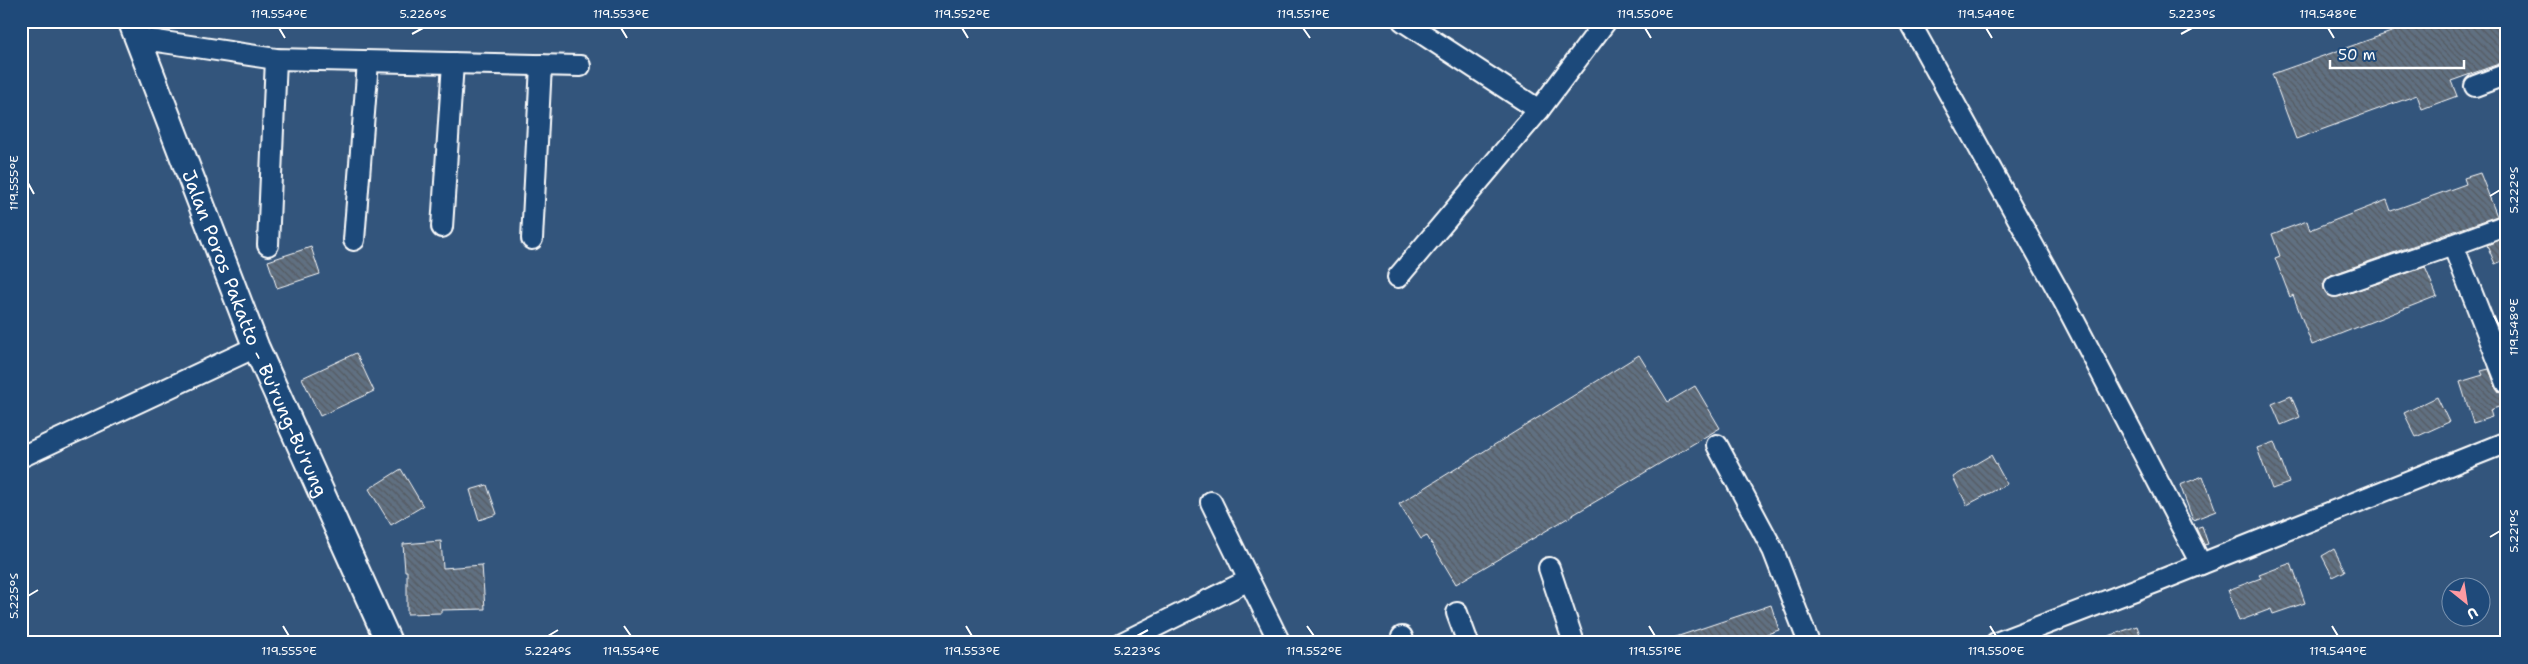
<svg xmlns="http://www.w3.org/2000/svg" width="2528" height="664" viewBox="0 0 2528 664" font-family="'Shantell Sans',sans-serif">
<defs>
<pattern id="building-back-hatch" width="6" height="6" patternUnits="userSpaceOnUse" patternTransform="scale(1.25)"><rect width="6" height="6" fill="#617081"/><path d="M-1 5l2 2M0 0l6 6M5-1l2 2" fill="none" stroke="#545a61"/></pattern>
</defs>
<rect width="100%" height="100%" fill="#33557c"/>
<filter id="ink" filterUnits="userSpaceOnUse"><feTurbulence type="fractalNoise" baseFrequency=".02" numOctaves="2"/><feDisplacementMap in="SourceGraphic" scale="10" xChannelSelector="R" yChannelSelector="G"/><feConvolveMatrix kernelMatrix="1 2 1 2 8 2 1 2 1" color-interpolation-filters="sRGB"/></filter>
<g filter="url(#ink)">
<g fill="url(#building-back-hatch)" stroke="#fff">
<path d="M2390 21H2507V61L2451 81 2457 96 2422 109 2417 95 2296 139 2272 74 2394 31Z"/>
<path d="M2480 173 2497 216 2331 275 2323 284 2328 295 2338 297 2425 267 2437 296 2312 345 2293 295 2290 297 2275 258 2280 256 2272 234 2307 221 2310 230 2387 200 2391 211 2466 184 2464 178Z"/>
<path d="M2505 238 2507 259 2495 264 2487 245Z"/>
<path d="M311 247 320 274 277 288 268 261Z"/>
<path d="M356 353 374 391 320 416 302 378Z"/>
<path d="M1639 355 1668 402 1695 386 1720 428 1456 584 1427 536 1421 539 1399 504Z"/>
<path d="M2489 369 2496 388 2500 393 2506 395 2507 404 2490 410 2492 417 2473 423 2460 382 2483 375 2481 371Z"/>
<path d="M2291 396 2300 417 2281 425 2272 404Z"/>
<path d="M2437 397 2449 422 2416 437 2404 413Z"/>
<path d="M2274 442 2289 483 2272 489 2257 448Z"/>
<path d="M1991 455 2007 484 1967 505 1953 477Z"/>
<path d="M401 469 423 506 391 525 369 489Z"/>
<path d="M2203 476 2216 511 2193 520 2180 485Z"/>
<path d="M487 485 497 514 479 520 470 490Z"/>
<path d="M2202 526 2208 544 2204 545 2196 528Z"/>
<path d="M441 541 443 568 482 565 485 609 441 610V613L407 614V571H405L403 544Z"/>
<path d="M2334 549 2345 571 2333 577 2322 556Z"/>
<path d="M2291 563 2305 603 2273 614 2271 609 2239 621 2228 590 2261 578 2259 575Z"/>
<path d="M1771 605 1779 630 1740 643H1665L1664 641Z"/>
<path d="M2137 626 2143 643H2095V641Z"/>
</g>
<g fill="none" stroke-linecap="round" stroke-linejoin="round">
<defs>
<g id="minor">
<path d="M1403 21 1539 110"/>
<path d="M1909 21 2067 307 2201 564"/>
<path d="M137 38 276 59 580 66"/>
<path d="M2475 86 2507 74"/>
<path d="M2507 225 2453 245 2507 383"/>
<path d="M442 227 453 63"/>
<path d="M532 239 541 65"/>
<path d="M354 240 368 62"/>
<path d="M268 245 276 59"/>
<path d="M1398 277 1539 110 1606 21"/>
<path d="M2335 286 2453 245"/>
<path d="M1717 445 1773 550 1809 643"/>
<path d="M21 457 256 347"/>
<path d="M1211 502 1249 580"/>
<path d="M1549 568 1574 643"/>
<path d="M1457 613 1468 643"/>
<path d="M1402 637 1404 643"/>
<path d="M1122 643 1249 580 1279 641"/>
<path d="M1996 643 2156 582 2507 442"/>
</g>
<g id="major">
<path id="s1" d="M131 21 256 347 389 643"/>
</g>
</defs>
<use href="#minor" stroke="#fff" stroke-width="24"/>
<use href="#major" stroke="#fff" stroke-width="29"/>
<use href="#minor" stroke="#1f4a7a" stroke-width="20"/>
<use href="#major" stroke="#1f4a7a" stroke-width="25"/>
</g>
</g>
<path fill="none" stroke="#fff" stroke-width="2" d="M279 28 285 38M621 28 627 38M962 28 968 38M1303 28 1310 38M1645 28 1651 38M1986 28 1992 38M2328 28 2334 38M412 34 423 28M2181 34 2192 28M28 183 34 194M2490 196 2500 190M2494 316 2500 327M2490 537 2500 531M28 596 38 590M283 626 289 636M624 626 631 636M966 626 972 636M1307 626 1314 636M1649 626 1655 636M1990 626 1996 636M2332 626 2338 636M548 636 558 630M1137 636 1148 630"/>
<g text-anchor="middle" stroke-width="4" stroke-linejoin="round" paint-order="stroke">
<g font-size="19" fill="#fff" stroke="#1f4a7a">
<text dy="7" stroke="none"><textPath href="#s1" startOffset="336">Jalan Poros Pakatto - Bu'rung-Bu'rung</textPath></text>
</g>
</g>
<rect width="2528" height="664" fill="none" stroke="#1f4a7a" stroke-width="55"/>
<g transform="translate(2466 602) rotate(150)"><circle r="24" fill="#1f4a7a" stroke="#7992af"/>
<path d="M0-4L9 19L0 12L-9 19Z" fill="#ff9aa2"/>
<text y="-8" font-size="14" font-weight="bold" text-anchor="middle" fill="#ffffff">U</text>
</g>
<path d="M2330 60v8h134v-8" fill="none" stroke="#ffffff" stroke-width="2.5"/>
<text x="2338" y="60" font-size="15" fill="#ffffff" stroke="#1f4a7a" stroke-width="4" paint-order="stroke">50 m</text>
<rect x="28" y="28" width="2472" height="608" fill="none" stroke="#fff" stroke-width="2"/>
<g font-size="12" text-anchor="middle" fill="#fff">
<text x="279" y="18">119.554°E</text>
<text x="423" y="18">5.226°S</text>
<text x="621" y="18">119.553°E</text>
<text x="962" y="18">119.552°E</text>
<text x="1303" y="18">119.551°E</text>
<text x="1645" y="18">119.550°E</text>
<text x="1986" y="18">119.549°E</text>
<text x="2192" y="18">5.223°S</text>
<text x="2328" y="18">119.548°E</text>
<text transform="translate(14 183) rotate(-90)" y="4">119.555°E</text>
<text transform="translate(2514 190) rotate(-90)" y="4">5.222°S</text>
<text transform="translate(2514 327) rotate(-90)" y="4">119.548°E</text>
<text transform="translate(2514 531) rotate(-90)" y="4">5.221°S</text>
<text transform="translate(14 596) rotate(-90)" y="4">5.225°S</text>
<text x="289" y="655">119.555°E</text>
<text x="548" y="655">5.224°S</text>
<text x="631" y="655">119.554°E</text>
<text x="972" y="655">119.553°E</text>
<text x="1137" y="655">5.223°S</text>
<text x="1314" y="655">119.552°E</text>
<text x="1655" y="655">119.551°E</text>
<text x="1996" y="655">119.550°E</text>
<text x="2338" y="655">119.549°E</text>
</g>
</svg>
